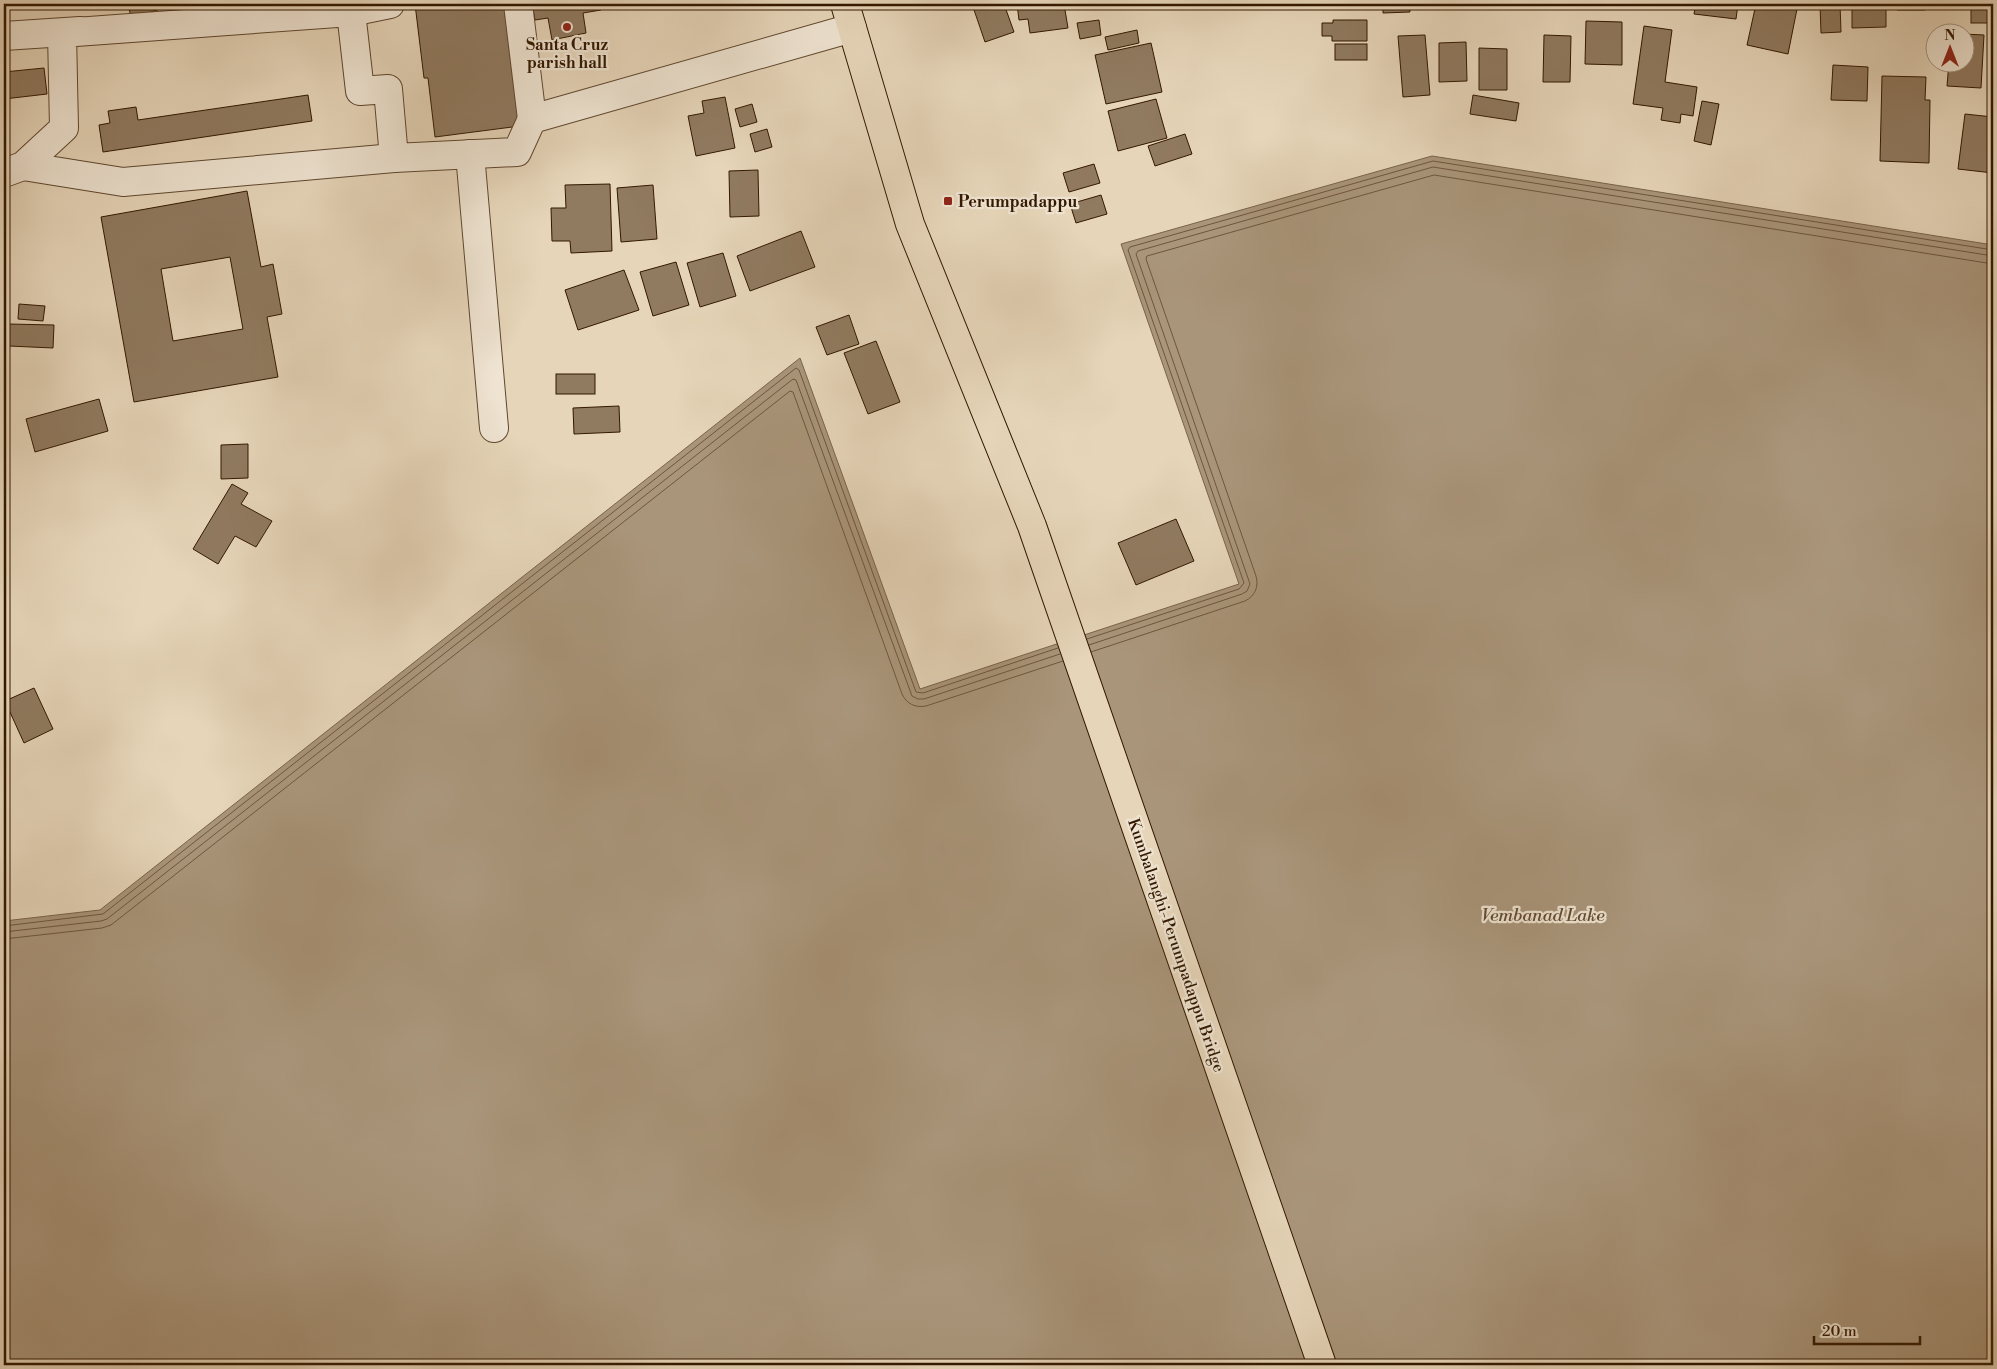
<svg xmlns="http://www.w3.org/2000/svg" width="1997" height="1369" viewBox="0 0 1997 1369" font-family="'Libre Bodoni',serif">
<rect width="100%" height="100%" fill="#e6d5b9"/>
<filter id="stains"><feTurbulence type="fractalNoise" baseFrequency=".004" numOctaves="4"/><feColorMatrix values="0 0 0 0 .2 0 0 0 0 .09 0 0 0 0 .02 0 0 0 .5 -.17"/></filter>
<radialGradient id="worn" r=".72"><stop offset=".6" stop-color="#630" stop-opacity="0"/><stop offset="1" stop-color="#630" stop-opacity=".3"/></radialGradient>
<path fill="#a9957a" stroke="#796349" d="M1432 156 1993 245V1365H4V921L100 910 800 358 920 689 1239 584 1121 244Z"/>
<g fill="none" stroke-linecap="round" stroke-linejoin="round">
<g stroke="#6e563d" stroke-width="1">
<path d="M1087 639 1239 589 1244 583 1128 250 1130 247 1433 161 1993 250"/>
<path d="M1089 645 1242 594 1247 591 1250 584 1136 254 1138 251 1433 167 1993 256"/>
<path d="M1091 652 1245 601C1255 596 1259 587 1256 576L1146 259 1147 256 1434 175 1993 264"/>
<path d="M4 926 103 914 796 368 799 370 916 692 923 693 1058 648"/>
<path d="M4 932 101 921 107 919 793 379 796 380 912 696 918 699H924L1060 654"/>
<path d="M4 939 102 928 111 925 790 391 793 392 902 694C907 704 915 708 926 706L1063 661"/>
</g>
</g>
<g fill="#907a60" stroke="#321800" fill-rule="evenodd">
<path d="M127 4H176L132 18Z"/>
<path d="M415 4H508L520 126 435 137 428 78H424Z"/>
<path d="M532 4H600L601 10 583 13 586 33 552 40 548 18 535 20Z"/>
<path d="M933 4H953L934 8Z"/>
<path d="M972 4H1004L1014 32 985 42Z"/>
<path d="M1017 4H1064L1068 28 1030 33 1028 19 1019 20Z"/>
<path d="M1383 4H1409L1410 12 1383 13Z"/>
<path d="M1696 4H1738L1736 19 1694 14Z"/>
<path d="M1756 4H1798L1788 54 1747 45Z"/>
<path d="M1820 4H1840L1841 32 1821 33Z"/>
<path d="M1852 4H1886V27L1852 28Z"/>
<path d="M1897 4H1924L1925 10H1897Z"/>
<rect x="1971" y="4" width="22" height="19"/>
<path d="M1099 20 1101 35 1080 39 1077 23Z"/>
<path d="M1333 20H1367V41H1332V36H1322V23H1333Z"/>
<path d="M1586 21 1622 22V65L1585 64Z"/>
<path d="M1644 26 1672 30 1665 82 1697 87 1693 116 1681 114 1680 123 1661 120 1663 108 1633 104Z"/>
<path d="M1137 30 1139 43 1108 50 1105 37Z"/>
<path d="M1964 34 1984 35 1981 88 1947 86 1949 62H1964Z"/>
<path d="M1425 35 1430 95 1403 97 1398 36Z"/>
<path d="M1544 35 1571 36 1570 82H1543Z"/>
<path d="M1466 42 1467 81 1439 82V43Z"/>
<path d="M1151 43 1162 92 1106 104 1095 55Z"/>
<rect x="1335" y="44" width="32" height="16"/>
<path d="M1479 48 1507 49V90H1479Z"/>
<path d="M1833 65 1868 67 1867 101 1831 100Z"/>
<path d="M44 68 47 94 4 99V72Z"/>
<path d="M1882 76 1926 77 1925 100H1930L1929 163 1880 161Z"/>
<path d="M308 95 312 121 103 152 99 125 110 123 108 111 136 107 138 120Z"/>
<path d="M1473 95 1519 103 1516 121 1470 114Z"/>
<path d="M725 97 735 148 696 156 688 116 704 113 702 101Z"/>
<path d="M1156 99 1167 138 1118 151 1108 111Z"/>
<path d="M1702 101 1719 104 1711 145 1694 141Z"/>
<path d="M752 104 757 122 740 127 735 109Z"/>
<path d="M1965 114 1993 117V173L1958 169Z"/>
<path d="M767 129 772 147 755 152 750 134Z"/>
<path d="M1185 134 1192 154 1155 166 1148 146Z"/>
<path d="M1094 164 1100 183 1069 192 1063 173Z"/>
<path d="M758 170 759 216 730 217 729 171Z"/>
<path d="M610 184 612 251 571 253 570 241H552L551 208H566L565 185Z"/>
<path d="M653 185 657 239 621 242 617 188Z"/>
<path d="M247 191 261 267 273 264 282 314 267 317 278 377 134 402 101 217ZM230 257 243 329 173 341 161 269Z"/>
<path d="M1101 195 1107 214 1076 223 1070 204Z"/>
<path d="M801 231 815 267 750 291 737 256Z"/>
<path d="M723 253 736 296 700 307 687 263Z"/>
<path d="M676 262 689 305 653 316 640 272Z"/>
<path d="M624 270 639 310 578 330 565 290Z"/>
<path d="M19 304 45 306 43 321 18 319Z"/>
<path d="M849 315 859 344 827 355 816 327Z"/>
<path d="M9 324 54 325 53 348 9 346Z"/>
<path d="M876 341 900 402 868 414 844 353Z"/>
<rect x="556" y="374" width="39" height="20"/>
<path d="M99 399 108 431 35 452 26 419Z"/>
<path d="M619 406 620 432 574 434 573 408Z"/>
<path d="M248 444V478L221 479V445Z"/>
<path d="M232 484 248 493 241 504 272 521 256 547 235 536 218 564 193 549Z"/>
<path d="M1176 519 1194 561 1136 585 1118 543Z"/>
<path d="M34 688 53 729 24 743 5 701Z"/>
</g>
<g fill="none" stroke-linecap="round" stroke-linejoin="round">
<defs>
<g id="minor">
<path d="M518 4 532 119"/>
<path d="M351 12 390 4"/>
<path d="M4 36 80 31"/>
<path d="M470 154 494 428"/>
<path d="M23 166 123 182 394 158"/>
<path d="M4 173 23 166 64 128 62 33 351 12 360 91 388 89 394 158 517 152 532 119 852 28"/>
</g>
<path id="major" d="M845 4 910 224 1032 526 1322 1365"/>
</defs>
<use href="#minor" stroke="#5f472e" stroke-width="30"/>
<use href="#major" stroke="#321800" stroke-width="30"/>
<use href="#minor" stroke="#efe4d2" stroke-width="28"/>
<use href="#major" stroke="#e6d5b9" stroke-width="28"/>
</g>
<g fill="#8f2418" stroke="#efe4d2" stroke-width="2">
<circle cx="567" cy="27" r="5"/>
<rect x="943" y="196" width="10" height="10" rx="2.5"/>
</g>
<g text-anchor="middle" stroke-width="4.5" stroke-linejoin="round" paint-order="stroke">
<g font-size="16" font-weight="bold" fill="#321800" stroke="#efe4d2">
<text x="567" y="50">Santa Cruz<tspan x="567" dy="18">parish hall</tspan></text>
<text x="958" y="207" text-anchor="start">Perumpadappu</text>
</g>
<g font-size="16" fill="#321800" stroke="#efe4d2">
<text transform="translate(1177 945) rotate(71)" y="6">Kumbalanghi-Perumpadappu Bridge</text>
</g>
<g font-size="18" font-style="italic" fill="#624a31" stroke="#efe4d2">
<text x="1543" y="921">Vembanad Lake</text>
</g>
</g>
<rect width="1997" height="1369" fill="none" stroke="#e6d5b9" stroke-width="20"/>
<rect x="5" y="5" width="1987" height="1359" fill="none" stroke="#321800" stroke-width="2.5"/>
<rect x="10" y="10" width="1977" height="1349" fill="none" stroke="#321800"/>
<g transform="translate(1950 48)"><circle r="24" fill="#efe4d2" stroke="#a3927e"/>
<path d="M0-4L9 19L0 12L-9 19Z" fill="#8f2418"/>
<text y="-8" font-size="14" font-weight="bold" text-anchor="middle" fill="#321800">N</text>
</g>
<path d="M1814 1336v8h106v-8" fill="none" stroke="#321800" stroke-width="2.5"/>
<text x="1822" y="1336" font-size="15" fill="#321800" stroke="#efe4d2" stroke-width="4" paint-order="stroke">20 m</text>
<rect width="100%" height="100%" filter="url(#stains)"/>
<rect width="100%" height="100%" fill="url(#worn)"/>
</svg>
